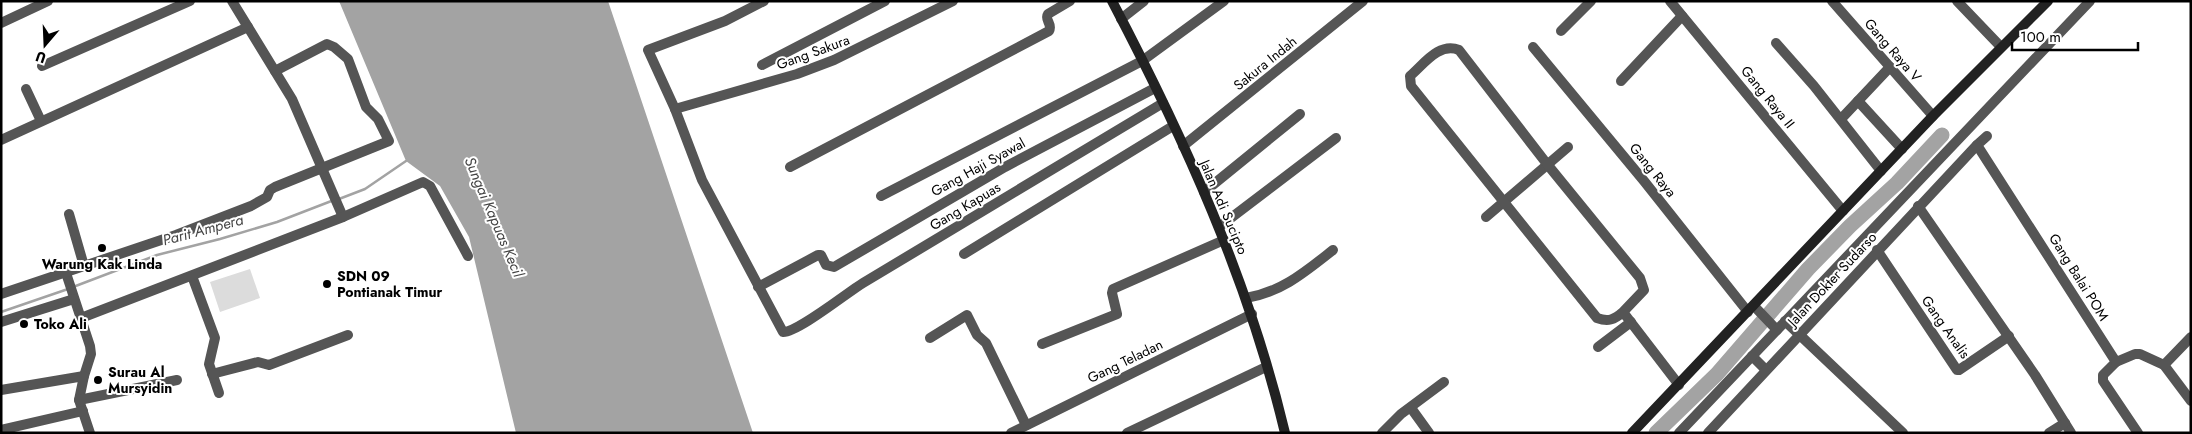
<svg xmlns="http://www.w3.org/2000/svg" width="2192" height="434" viewBox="0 0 2192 434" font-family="Jost,sans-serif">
<rect width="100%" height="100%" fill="#fff"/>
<path fill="#dcdcdc" d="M250 269 260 298 220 312 210 282Z"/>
<path fill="#a3a3a3" d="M339 1H608L753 433H516L469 237 440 186 406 161Z"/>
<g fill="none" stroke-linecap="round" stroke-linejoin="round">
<g stroke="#a3a3a3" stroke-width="2.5">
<path d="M339 199 365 189 406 161"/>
<path d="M73 287 157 255 220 239 277 222 334 200"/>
<path d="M1 312 68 289"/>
</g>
<path stroke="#a3a3a3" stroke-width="15" d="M1656 433 1717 374 1808 269 1850 226 1897 183 1942 135"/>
<g stroke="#555" stroke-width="10">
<path d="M232 1 292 99 343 217"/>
<path d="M764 1 725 21 648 50 675 109 702 180 783 332C797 333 848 292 863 283 963 223 1063 163 1163 103"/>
<path d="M1670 1 1843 211"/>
<path d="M1832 1 1933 116"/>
<path d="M1957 1 2001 47"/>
<path d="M1121 19 1144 1"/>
<path d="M1 23 48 1"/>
<path d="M1561 31 1591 1"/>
<path d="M1776 43 1814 86 1881 171"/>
<path d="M1533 47 1644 181 1748 312"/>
<path d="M762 65 885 1"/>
<path d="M42 66 190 1"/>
<path d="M1621 81 1682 16"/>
<path d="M26 89 41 121"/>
<path d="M1858 101 1902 149"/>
<path d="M675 109 797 74 834 60 953 1"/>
<path d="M1841 119 1890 67"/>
<path d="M1987 136 1977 145 2116 362 2103 375V381L2138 433"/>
<path d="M1 140 248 27"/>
<path d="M1183 146 1363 1"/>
<path d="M790 167 1049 31C1053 24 1044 20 1048 14L1070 1"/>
<path d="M1204 192 1300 114"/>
<path d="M881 196 1142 61 1224 1"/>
<path d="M1918 206 2035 375 2071 433"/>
<path d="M69 214 84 266"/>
<path d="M1486 217 1568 147"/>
<path d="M1219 227 1336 138"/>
<path d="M1877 250 1957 370H1959L2009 336"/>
<path d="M964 254 1173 126"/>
<path d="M66 273 90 346 91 354 84 376"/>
<path d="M192 276 215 338 209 364 219 393"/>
<path d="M758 287 818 255H821L826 265 834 267 1005 167 1155 88"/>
<path d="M1 294 176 235 251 206 267 197 270 190 275 187 389 141 378 119 366 107 348 59 334 47 327 44 275 71"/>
<path d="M1246 298C1282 292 1305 272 1333 250"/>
<path d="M1754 306 1777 330"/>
<path d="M1623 312 1644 290 1640 278 1547 164 1459 50C1439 42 1424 64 1410 76L1411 86 1597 318C1608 322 1614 320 1623 312L1679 385"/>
<path d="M81 318 343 217 423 182 430 186 468 256"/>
<path d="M1785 321 1903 433"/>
<path d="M1 322 74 299"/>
<path d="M930 338 967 315 977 335 986 343 1026 425"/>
<path d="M1042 344 1117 314 1112 293 1113 289 1224 240"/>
<path d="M1598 347 1631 322"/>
<path d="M1752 356 1766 370"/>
<path d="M2116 362 2135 354H2140L2164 365 2191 401"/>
<path d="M2164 365 2191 337"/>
<path d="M212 374 258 362 269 365 348 335"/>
<path d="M1 390 84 376 79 400 90 433"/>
<path d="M79 400 177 380"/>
<path d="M1411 408 1429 433"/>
<path d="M1 430 83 411"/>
<path d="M1011 433 1252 314"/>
<path d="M1127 433 1266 367"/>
<path d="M1382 433 1401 414 1444 382"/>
<path d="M1679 433 2090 1"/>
<path d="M1708 433 1977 145"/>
<path d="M2049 433 2065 423"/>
</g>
<g stroke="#222" stroke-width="10">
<path d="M1112 1C1184 138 1249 281 1285 433"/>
<path d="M1632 433 1933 116 2048 1"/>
</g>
</g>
<g fill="#000" stroke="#fff" stroke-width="2">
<circle cx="102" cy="248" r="5"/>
<circle cx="327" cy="284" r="5"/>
<circle cx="24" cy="324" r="5"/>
<circle cx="98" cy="380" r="5"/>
</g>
<g text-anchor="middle" stroke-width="4" stroke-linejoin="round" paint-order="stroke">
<g font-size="14" fill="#000" stroke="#fff">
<text transform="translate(1893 50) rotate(49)" y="5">Gang Raya V</text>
<text transform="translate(813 52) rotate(-20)" y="5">Gang Sakura</text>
<text transform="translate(1265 63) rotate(-39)" y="5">Sakura Indah</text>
<text transform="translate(1768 97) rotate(51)" y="5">Gang Raya II</text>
<text transform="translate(978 167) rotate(-29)" y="5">Gang Haji Syawal</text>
<text transform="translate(1653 170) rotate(51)" y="5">Gang Raya</text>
<text transform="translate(965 206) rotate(-31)" y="5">Gang Kapuas</text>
<text transform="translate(1224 207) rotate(67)" y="5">Jalan Adi Sucipto</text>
<text transform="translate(2079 277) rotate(58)" y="5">Gang Balai POM</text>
<text transform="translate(1832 279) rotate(-47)" y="5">Jalan Dokter Sudarso</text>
<text transform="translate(1946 327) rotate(55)" y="5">Gang Analis</text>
<text transform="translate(1125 361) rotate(-26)" y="5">Gang Teladan</text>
</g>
<g font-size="14" font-weight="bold" fill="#000" stroke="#fff" text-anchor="start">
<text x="102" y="269" text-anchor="middle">Warung Kak Linda</text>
<text x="337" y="281">SDN 09<tspan x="337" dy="16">Pontianak Timur</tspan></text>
<text x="34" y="329">Toko Ali</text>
<text x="108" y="377">Surau Al<tspan x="108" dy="16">Mursyidin</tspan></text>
</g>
<g font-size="15" font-style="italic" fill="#444" stroke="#fff">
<text transform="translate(494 217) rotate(67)" y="5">Sungai Kapuas Kecil</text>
<text transform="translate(203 230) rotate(-15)" y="5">Parit Ampera</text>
</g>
</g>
<rect width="2192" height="434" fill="none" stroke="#000000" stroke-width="5"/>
<g transform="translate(45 45) rotate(199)" stroke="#ffffff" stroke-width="4" paint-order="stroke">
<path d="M0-4L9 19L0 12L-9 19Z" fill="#000000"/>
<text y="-8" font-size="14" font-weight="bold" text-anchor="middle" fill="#000000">U</text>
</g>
<path d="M2012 42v8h126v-8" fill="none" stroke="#000000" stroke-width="2.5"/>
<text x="2020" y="42" font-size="15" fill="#000000" stroke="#ffffff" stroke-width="4" paint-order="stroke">100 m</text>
</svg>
